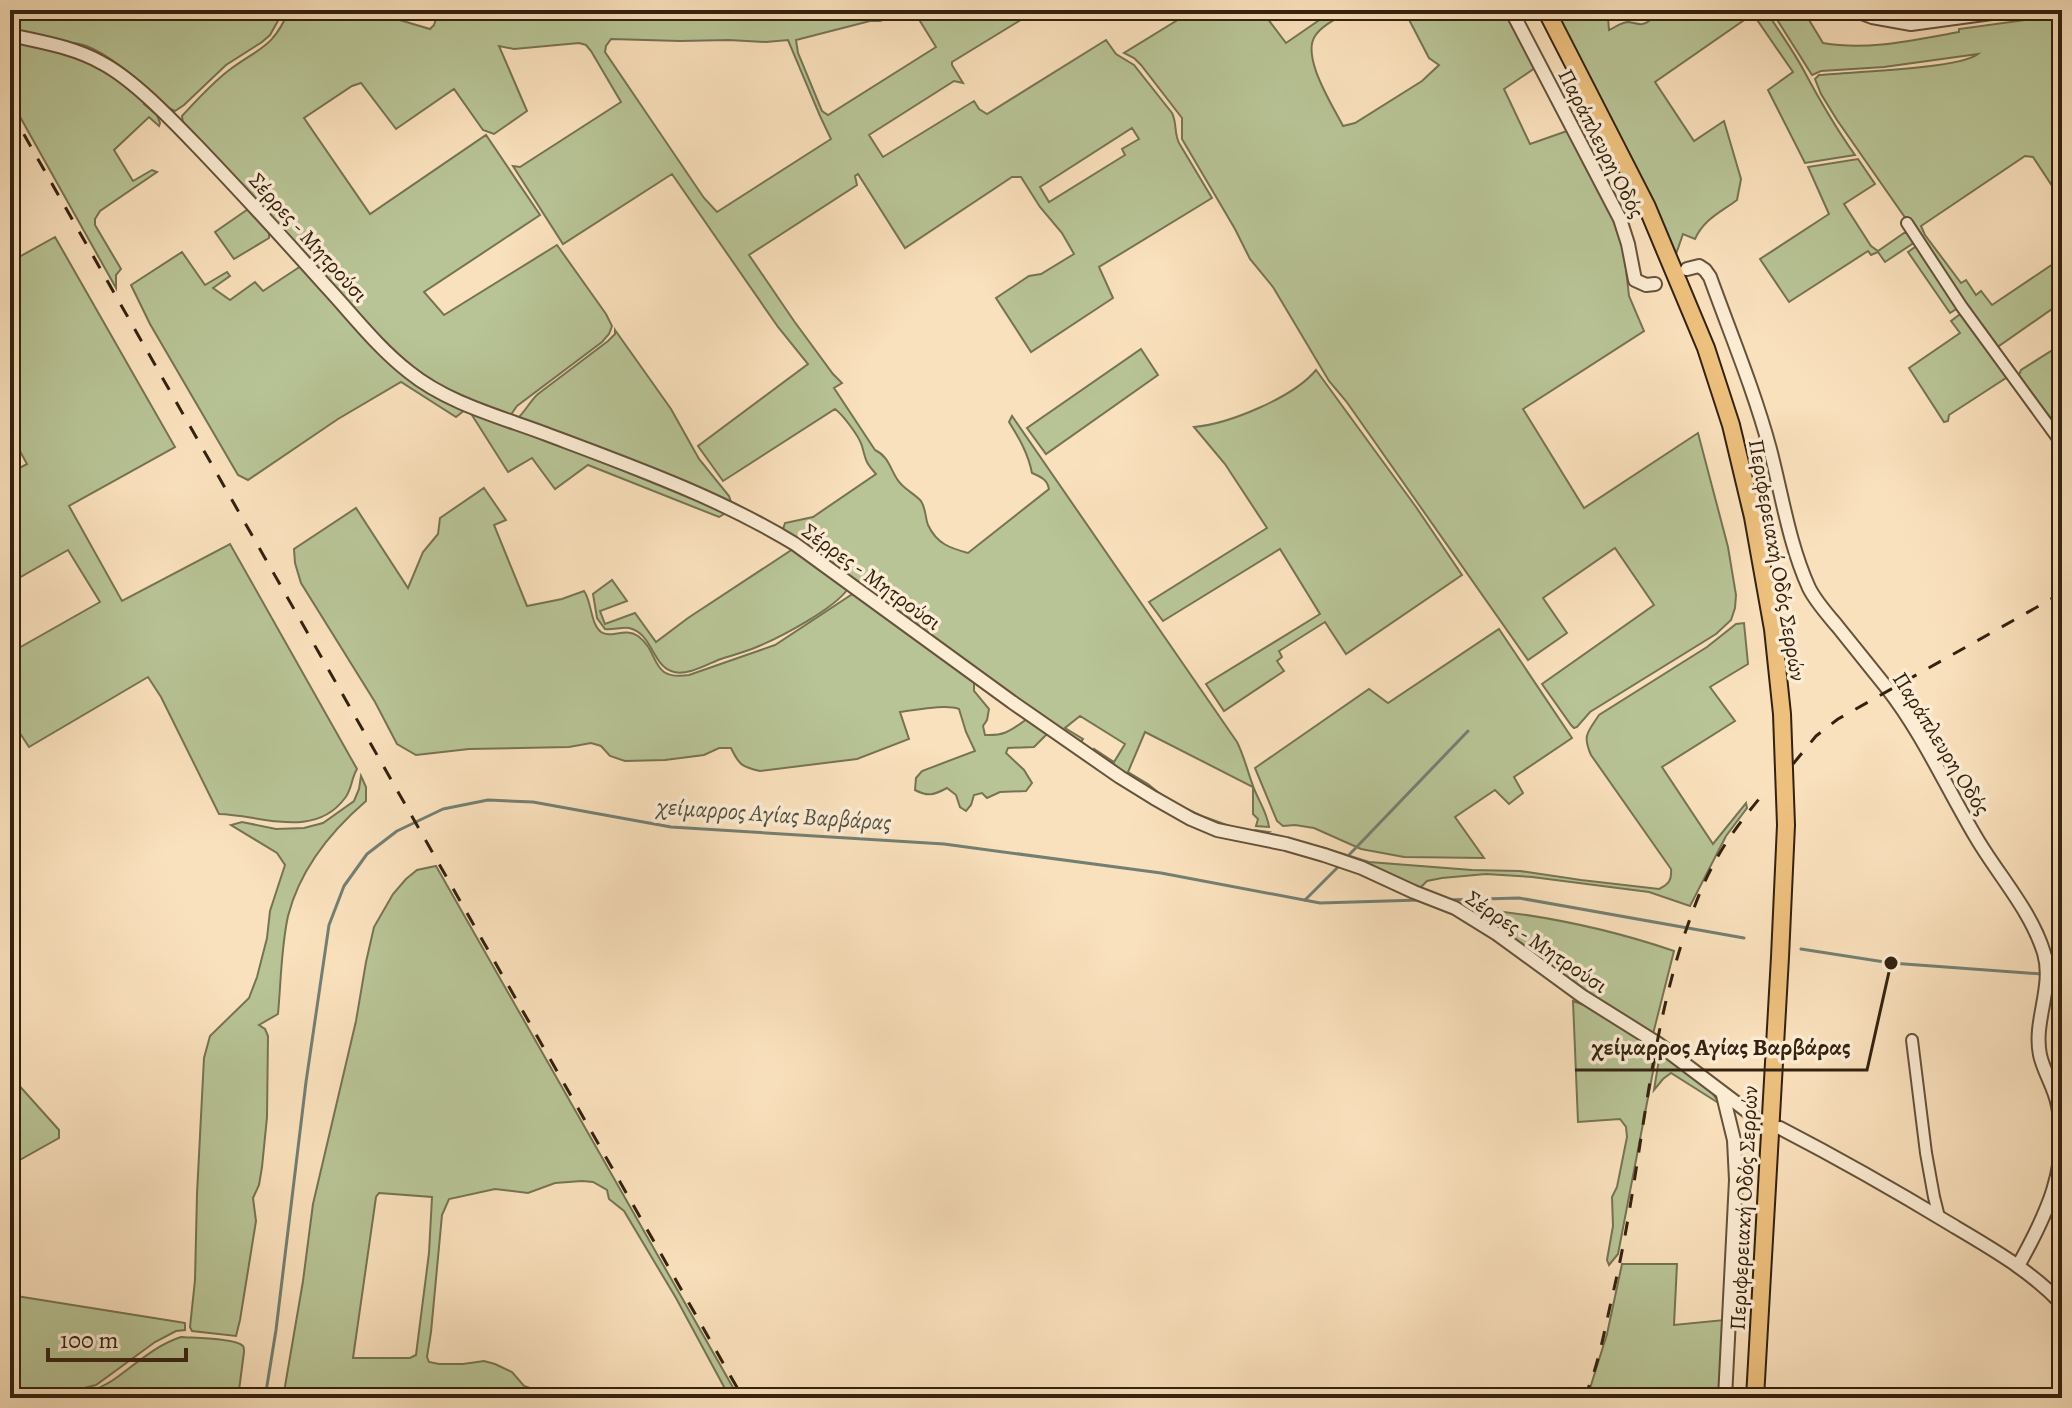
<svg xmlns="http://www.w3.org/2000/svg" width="2072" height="1408" viewBox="0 0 2072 1408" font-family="Alegreya,serif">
<rect width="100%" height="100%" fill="#fae1bd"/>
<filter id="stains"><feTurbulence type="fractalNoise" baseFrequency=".0025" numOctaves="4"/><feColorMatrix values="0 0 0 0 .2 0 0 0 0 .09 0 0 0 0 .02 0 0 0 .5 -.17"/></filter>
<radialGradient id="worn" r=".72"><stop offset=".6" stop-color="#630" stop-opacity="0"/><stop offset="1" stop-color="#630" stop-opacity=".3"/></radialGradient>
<g fill="#b8c496" stroke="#767353" stroke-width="2" fill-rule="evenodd">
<path d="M10 10H284L270 35 262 42 226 65 184 105 175 111C163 107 155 96 146 87 129 72 94 42 71 43L10 29Z"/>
<path d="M289 10H366L430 29 434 25 439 10H771L792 18 849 10H1037L952 62V65L963 83 954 81 869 135 883 157 974 101 979 109 987 114 1106 40 1116 54 1134 65 1172 113C1177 123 1174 133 1179 143L1212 198 1099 267 1113 298 1031 352 996 298 1029 276 1041 274 1074 254 1062 233 1040 207 1021 177H1012L905 248 858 174 855 176 857 185 749 255 794 321 833 374 842 383 834 388 875 450C888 456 890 468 897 479 903 489 914 493 921 501 926 509 925 517 928 525 937 544 950 548 968 553L1049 489C1047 479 1041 477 1032 473 1028 453 1019 438 1009 422L1012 416 1237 742C1245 758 1248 774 1255 791 1260 803 1267 813 1269 827L1256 826 1258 819 1253 814V787L1145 732 1128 772 1148 784 1169 801 1202 816 1246 832 1254 833 1255 830 1269 832 1265 834C1202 836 1142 785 1092 752L1094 749 1114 762 1125 744 1080 716 1065 728 1083 739 1080 743 902 618 804 546 782 532 785 523 813 517 876 474C865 462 866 460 862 446 859 436 843 415 835 409L723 481 698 446 808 364 778 327 672 174 563 244 513 166 520 167 621 102 591 51 586 45 579 43 514 49 499 46 527 111 494 134 483 130 454 89 396 129 361 83 352 86 304 118 370 214 486 135 540 215 424 292 444 315 557 245 606 314 612 326 609 334 602 342 517 406 510 416 440 387 416 373 374 332 272 217 183 124 182 116C197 100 211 84 228 71 258 48 273 49 289 10ZM902 13H915L936 47 828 115 822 111 798 53 796 40 870 21H880ZM611 39 680 41 729 40 766 42 788 40 820 116 831 139 717 212 704 198 605 52 606 46ZM1132 128 1139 139 1122 149 1125 155 1049 202 1040 187Z"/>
<path d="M1194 10H1261L1286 43 1334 10H1352C1340 17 1323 24 1315 36 1301 57 1333 106 1343 126L1355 123 1422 81 1439 65 1429 58 1404 10H1505L1535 68 1504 89 1530 144 1567 131 1569 134 1618 227 1623 243 1629 296 1644 331 1523 409 1584 508 1698 433 1728 547 1736 595 1735 608 1731 620 1716 634 1590 712 1577 727 1574 728 1571 725 1542 684 1654 605 1615 548 1543 598 1567 633 1528 660 1346 401 1329 381 1273 287 1250 259 1235 229 1182 139V118L1141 65 1134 58 1124 53Z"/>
<path d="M1555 10H1605L1608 18 1609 30C1616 27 1621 22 1629 22 1636 23 1642 27 1649 21 1653 18 1655 13 1659 10H1765C1778 29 1792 49 1803 69 1819 99 1835 127 1855 155L1805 163 1768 90 1793 72 1753 14 1655 82 1694 141 1724 121 1741 179 1737 200C1721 212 1704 219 1695 239L1683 234 1676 254 1647 188Z"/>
<path d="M1771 10H1803L1823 43C1868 51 1914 40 1959 32V29L2062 15V201L2033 157 2025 156 1921 226 1925 235 1961 283 1966 280 1976 295 1981 291 1992 305 2062 258V302L1996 348 1837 120 1821 94 1815 79 1819 75C1850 72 1959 69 1978 54L1884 67 1821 71 1812 75Z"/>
<path d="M10 39 77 55 105 68 145 102 144 104 157 115 160 123 159 126 149 117 114 150 133 181 152 170 157 172 100 211 95 219V225L121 269 116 275V288L10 99Z"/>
<path d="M1858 159 1875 184 1844 204 1871 246 1878 251 1904 233H1907L1915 242 1885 262 1878 252 1871 255 1868 251 1789 302 1760 259 1829 214 1808 167Z"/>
<path d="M251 207 273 233 269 235V238L234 259 215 232Z"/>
<path d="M55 237 175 447 69 506 122 601 230 544 357 769C351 779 352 789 345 798 314 840 261 815 219 814L161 697 148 677 29 747 10 718V653L100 602 68 550 10 583V473L27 464 10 433V262Z"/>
<path d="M1918 245 1958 308 1950 313 1908 252Z"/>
<path d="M182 252 205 285 227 272 230 276 213 288 230 300 255 282 263 291 301 266 395 368 466 409 456 417 401 382 338 419 248 480 238 475 150 324 131 285Z"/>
<path d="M1959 315H1962L2009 376 1949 415 1948 421 1944 422 1909 368 1960 333 1951 321Z"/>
<path d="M615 330 671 409 699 459 729 496 731 502 726 503 518 418C527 409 530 401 538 394L608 341 615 334Z"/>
<path d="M2062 344V432L2018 377 2021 370Z"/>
<path d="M1141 349 1158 375 1046 454 1027 428Z"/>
<path d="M1316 370 1416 507 1462 575 1346 654 1325 622 1279 651 1282 657 1277 661 1284 671 1224 711 1206 684 1320 614 1280 549 1163 621 1149 602 1267 528 1225 464 1194 427C1229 424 1294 397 1316 370Z"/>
<path d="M470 412 583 454 726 513 719 517 588 465 555 489 532 458 508 472Z"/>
<path d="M484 488 506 520 494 525 527 606 562 599 584 591C592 602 590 623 601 632 611 639 625 627 638 636 661 653 649 681 689 675L775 645 854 593 974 681V691L989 709 987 720 983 726 985 735C1006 736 1011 730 1027 719L1047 734 1034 747 1008 748 1006 753 1024 770 1032 783 1026 791 1000 792 987 798 982 793 974 795 971 805 966 811 960 807 956 795 947 788C934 795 928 797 915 790L916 778 922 771 975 751 966 732 959 709C945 704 917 710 900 712L909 739 857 759 760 771C742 767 739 765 731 748H719L704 755 665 760 625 761 610 756 601 746 591 743 569 747 469 749 416 755 397 744 375 702 301 583 295 563 294 549 356 508 408 588 423 552 438 534 440 518Z"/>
<path d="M793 549 847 590C833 609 783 636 759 646 746 652 732 655 718 660 706 665 685 677 671 671 652 664 652 633 629 628 621 627 613 630 605 629L597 618 593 594 612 580 627 601 600 611 605 624 635 613 656 642 688 618Z"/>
<path d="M1744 623 1748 664 1710 687 1735 721 1662 767 1713 844 1746 803 1747 808 1726 836 1690 906 1649 892 1532 877 1486 874 1442 878 1427 881 1420 888 1360 862 1306 846 1325 848 1369 862 1472 870 1520 871 1581 880 1659 889C1669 884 1672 880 1671 869L1591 755C1582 735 1588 732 1599 715L1707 647 1736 624Z"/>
<path d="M1499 629 1572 738 1514 777 1523 793 1509 804 1495 790 1455 817 1484 858 1404 857 1361 849 1314 828 1295 825 1283 826 1277 821 1255 768 1369 689 1388 703Z"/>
<path d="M361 776 366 787V801C330 832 300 869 288 916 281 948 281 982 278 1014L259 1025 265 1029 268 1036 267 1117 262 1167 259 1185 253 1198 256 1221 240 1320 236 1336 192 1331 190 1327 195 1280 197 1194 204 1058 210 1036 249 998 257 977 267 938 270 911 285 865 277 853 231 825 242 822 276 829 304 828 323 823 354 801 359 789Z"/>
<path d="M436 866 739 1398H730L676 1298 624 1211 609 1199 607 1190 593 1182 582 1181 555 1183 528 1193 495 1189 449 1199 442 1215 431 1332 427 1357 429 1362 439 1364H463L484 1361 495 1364 512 1372 524 1386 536 1390 539 1398H283L303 1281 313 1204 356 1021 366 962 374 927 393 894 406 879 417 870ZM379 1193 432 1197 429 1253 417 1347 416 1355 410 1358H353L376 1197Z"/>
<path d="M1458 907C1532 913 1604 927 1674 951L1653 1034 1573 985Z"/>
<path d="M1573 1001 1584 1005 1650 1044 1652 1048 1655 1061 1618 1254 1609 1265 1607 1260 1613 1226 1612 1197 1617 1187 1627 1137 1626 1127 1620 1119 1578 1122Z"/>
<path d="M1660 1053 1710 1090 1720 1104 1671 1073 1663 1079 1654 1090Z"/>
<path d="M10 1080 17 1083 59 1130V1138L18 1161 10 1169Z"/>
<path d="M1622 1264H1677L1674 1325 1724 1320 1719 1398H1587L1607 1334Z"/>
<path d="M10 1295 179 1322 185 1323V1330L176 1331 155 1342 96 1385 64 1393V1398H10Z"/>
<path d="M181 1337C192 1338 236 1338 243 1346 244 1347 244 1350 244 1352L238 1398H68C85 1393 101 1389 116 1378 137 1363 156 1345 181 1337Z"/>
</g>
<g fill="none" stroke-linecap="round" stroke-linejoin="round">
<g stroke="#747f73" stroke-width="3">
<path d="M1347 857 1468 731"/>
<path d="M1305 900 1339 866"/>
<path d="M1447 900 1519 898 1744 938"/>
<path d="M1801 949 1891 963 2042 974"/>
<path d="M2050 975 2062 976"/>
<path d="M265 1398 276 1330 306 1082 329 925 344 886 367 854 397 831 443 809 488 800 533 802 671 827 944 844 1161 873 1320 903 1420 900"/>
</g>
<path stroke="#d2bb9a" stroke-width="12" stroke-dasharray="12 6" stroke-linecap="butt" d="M1747 1111 1777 1126"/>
<defs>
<g id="minor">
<path d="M1851 10 1872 18 1911 25 2021 10"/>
<path d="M1907 223 1962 307 2062 444"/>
<path d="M2046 960 2062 959"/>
<path d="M1912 1040 1926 1153 1934 1197 1939 1217"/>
</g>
<g id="tertiary">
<path d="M1511 10 1620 219 1628 244 1635 280 1646 285 1655 284"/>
<path d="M10 35C41 42 74 47 102 63 134 80 172 120 198 147 241 192 283 238 325 285 352 314 377 347 409 372 447 403 501 417 546 434 631 466 718 497 795 544L1012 702 1120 777 1154 798 1191 819 1217 830 1286 844 1324 855 1362 868 1414 892 1455 908 1497 934 1582 996 1657 1043 1747 1111"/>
<path d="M1687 269 1699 266 1705 270 1710 277C1731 335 1754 390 1770 449 1782 495 1789 544 1809 588 1816 602 1828 615 1838 627 1854 647 1871 668 1887 688 1923 734 1947 789 1977 839 1999 876 2031 911 2044 953 2054 987 2033 1021 2040 1055 2044 1073 2055 1088 2058 1106 2071 1165 2046 1216 2018 1266"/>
<path d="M1723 1095 1734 1140 1736 1180 1725 1398"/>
<path d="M1780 1128C1838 1158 1896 1191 1952 1225 1991 1248 2031 1271 2062 1304"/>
</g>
<path id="primary" d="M1546 10 1647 207 1706 348 1731 425 1753 517 1773 629 1782 714 1786 825 1780 957 1755 1398"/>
</defs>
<use href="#minor" stroke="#65523b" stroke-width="14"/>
<use href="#tertiary" stroke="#65523b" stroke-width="16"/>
<use href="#primary" stroke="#332210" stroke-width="20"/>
<use href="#minor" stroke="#fcecd4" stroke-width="10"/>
<use href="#tertiary" stroke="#fcecd4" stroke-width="12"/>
<use href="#primary" stroke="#edc07e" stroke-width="16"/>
<g stroke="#332210" stroke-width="3" stroke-dasharray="14 14" stroke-linecap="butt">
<path d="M10 110 743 1398"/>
<path d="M1793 764 1816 736 1838 719 2062 593"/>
<path d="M1584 1398C1599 1366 1605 1327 1613 1293 1641 1175 1646 1052 1684 936 1692 913 1700 890 1711 869 1724 843 1741 821 1759 799"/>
</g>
</g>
<g text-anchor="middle" stroke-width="7" stroke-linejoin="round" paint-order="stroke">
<g font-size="22" fill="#332210" stroke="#fcecd4">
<text transform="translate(1602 143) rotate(63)" y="8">Παράπλευρη Οδός</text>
<text transform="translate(309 237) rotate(48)" y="8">Σέρρες - Μητρούσι</text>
<text transform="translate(1778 560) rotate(80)" y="8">Περιφερειακή Οδός Σερρών</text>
<text transform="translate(872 576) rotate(36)" y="8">Σέρρες - Μητρούσι</text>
<text transform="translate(1942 743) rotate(58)" y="8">Παράπλευρη Οδός</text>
<text transform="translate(1537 941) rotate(34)" y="8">Σέρρες - Μητρούσι</text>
<text transform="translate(1743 1208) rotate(-87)" y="8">Περιφερειακή Οδός Σερρών</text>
</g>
<g font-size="24" font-style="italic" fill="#535042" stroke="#fcecd4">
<text transform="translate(774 814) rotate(4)" y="8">χείμαρρος Αγίας Βαρβάρας</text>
</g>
</g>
<path fill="none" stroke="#332210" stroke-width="3" d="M1891 963L1867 1070H1575"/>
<circle fill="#332210" stroke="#fcecd4" stroke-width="3" cx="1891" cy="963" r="8"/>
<g font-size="24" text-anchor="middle" font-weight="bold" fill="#332210" stroke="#fcecd4" stroke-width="7" stroke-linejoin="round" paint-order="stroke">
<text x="1721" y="1055">χείμαρρος Αγίας Βαρβάρας</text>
</g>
<rect width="2072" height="1408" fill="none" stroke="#fae1bd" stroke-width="40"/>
<rect x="12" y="12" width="2048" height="1384" fill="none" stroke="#332210" stroke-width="4"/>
<rect x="20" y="20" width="2032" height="1368" fill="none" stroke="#332210" stroke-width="2"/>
<path d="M48 1348v12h138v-12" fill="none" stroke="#332210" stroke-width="4"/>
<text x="60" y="1348" font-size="24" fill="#332210" stroke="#fcecd4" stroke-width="6" paint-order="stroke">100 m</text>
<rect width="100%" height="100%" filter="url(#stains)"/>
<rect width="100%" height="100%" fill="url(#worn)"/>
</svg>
